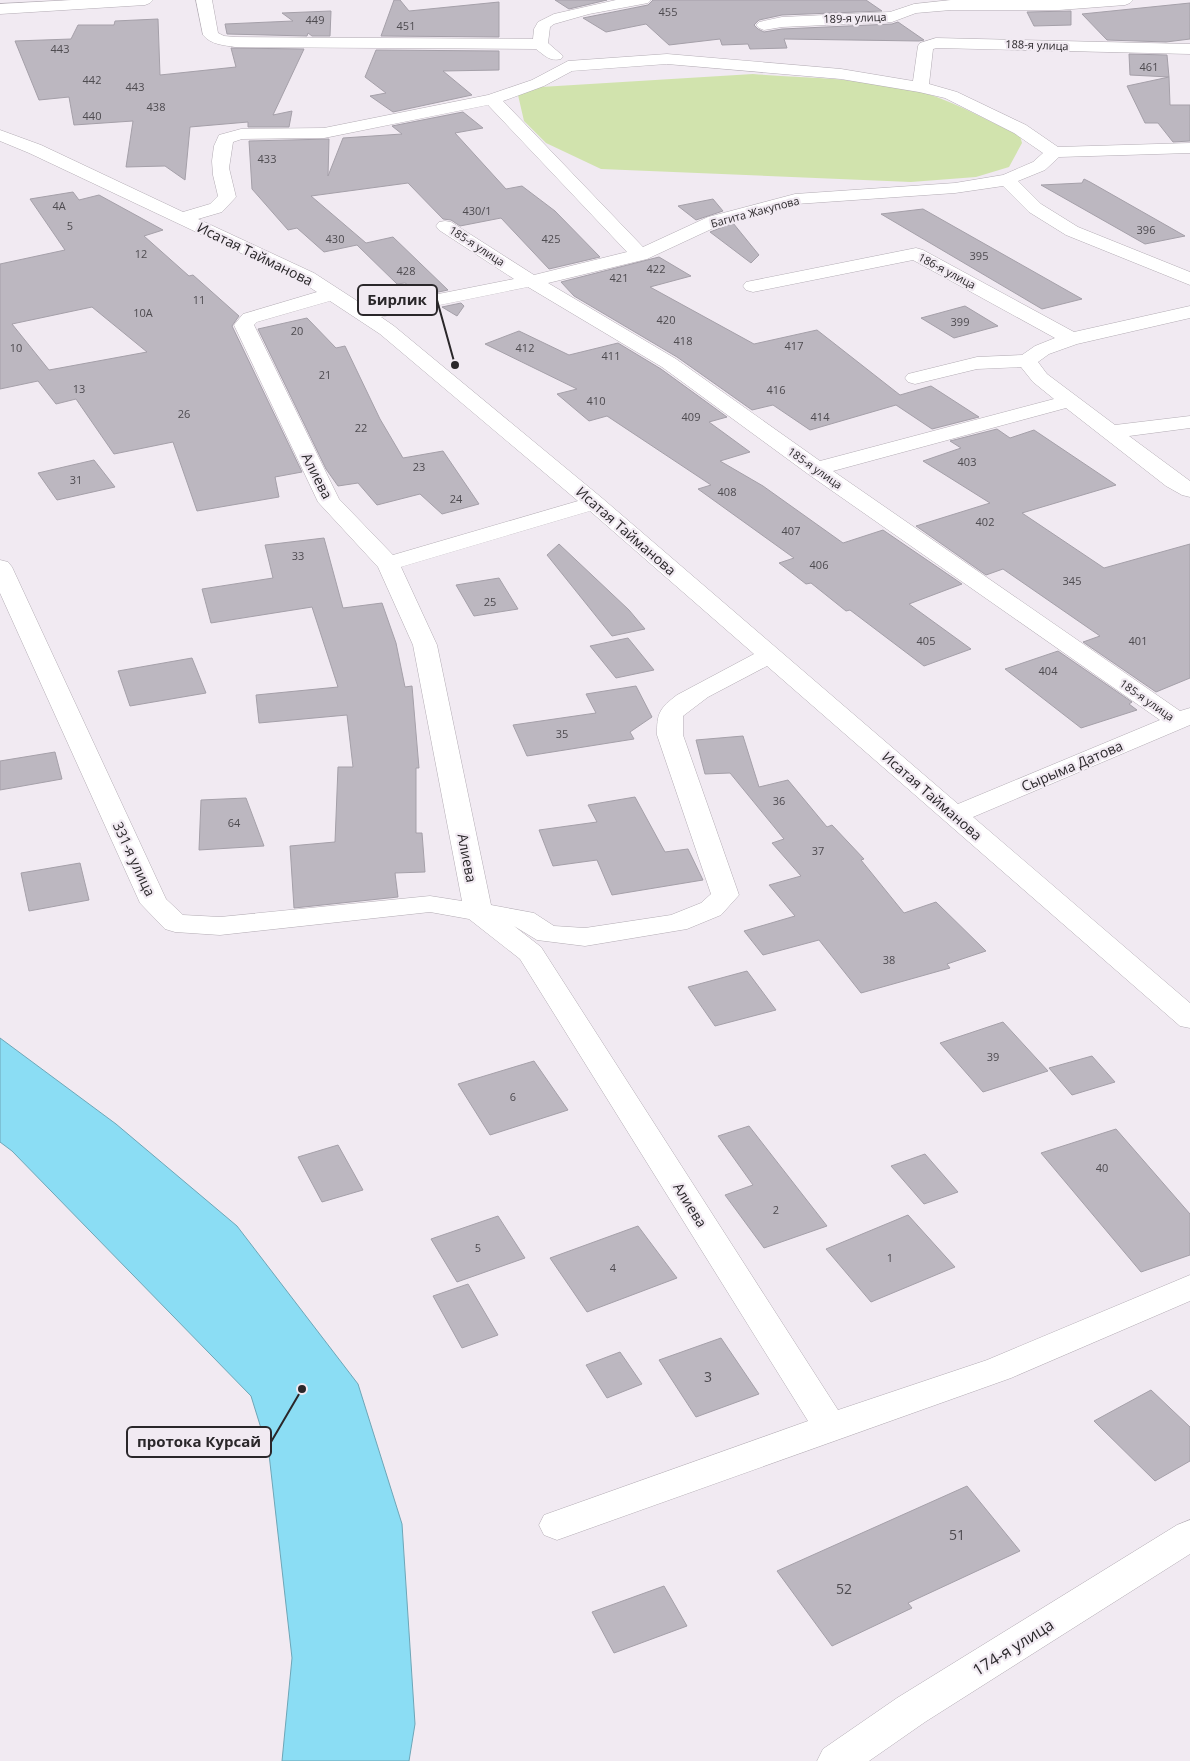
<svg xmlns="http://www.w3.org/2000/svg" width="1190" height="1761" viewBox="0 0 1190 1761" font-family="'Open Sans',sans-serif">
<rect width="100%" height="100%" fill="#f1eaf2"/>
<path fill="#d1e3ad" d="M753 74C806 78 859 78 910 89 949 98 984 119 1020 136L1022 143 1009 167 976 177 911 182 601 169 546 143 524 121 518 95 541 87Z"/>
<path fill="#8bddf4" stroke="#6ea6b7" d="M0 1038 116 1124 237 1226 358 1384 402 1524 415 1724 409 1761H282L292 1658 269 1454 251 1396 12 1151 0 1142Z"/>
<g fill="#bcb7c0" stroke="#a5a0a9" fill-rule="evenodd">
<path d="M394 0H400L409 11 499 2V37L381 36Z"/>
<path d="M555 0H607L569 9Z"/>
<path d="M653 0H866L882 11 782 15 759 20 754 25 758 29 764 32 782 29 892 24 898 22 924 40 919 41 784 39 787 48 750 49 748 44 722 45 720 39 669 45 646 24 606 32 583 18 648 5Z"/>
<path d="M1190 3V39L1166 42 1107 40 1082 14Z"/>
<path d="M331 11 330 36H312L308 33 307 36 227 34 225 24 293 21 282 13Z"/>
<path d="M1071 11V25L1034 26 1027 12Z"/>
<path d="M158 19 160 75 236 67 231 48 304 49 273 115 292 111 289 127H248V122L190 127 185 180 165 166 126 167 133 121 74 125 69 97 39 100 15 41 71 39 78 25H114L115 21Z"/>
<path d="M376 50 499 51V70L443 71 472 95 393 112 370 96 386 93 365 77Z"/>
<path d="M1129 54 1167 55 1169 77 1130 75Z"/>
<path d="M1169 77 1170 105H1190V141L1173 142 1158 123H1145L1127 86Z"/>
<path d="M463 112 483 128 455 133 506 189 522 186 555 211 600 257 549 269 501 218 460 226 451 220 443 219 408 183 311 196 366 243 393 237 448 290 424 295 405 283 397 284 357 245 324 252 297 228 288 230 252 189 249 141 329 139 328 176 343 138 402 134 392 126Z"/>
<path d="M1084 179 1090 182 1185 236 1145 244 1041 185 1082 183Z"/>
<path d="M73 192 79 200 99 195 163 230 144 236 189 276 193 275 239 316 232 326 302 472 275 477 279 497 197 511 173 442 114 454 76 399 56 404 38 381 0 389V264L65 250 30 199ZM92 307 147 352 49 370 12 324Z"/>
<path d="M713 199 723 211 696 220 678 206Z"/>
<path d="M923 209 1082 299 1042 309 881 214Z"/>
<path d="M733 223 759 255 751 263 710 232Z"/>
<path d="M659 257 691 276 650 287 754 344 817 330 900 395 931 386 979 417 932 429 896 405 810 430 773 405 752 410 677 357 574 296 561 282Z"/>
<path d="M461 303 464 306 457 316 442 307Z"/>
<path d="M965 306 998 326 954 338 921 318Z"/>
<path d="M307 318 336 348 345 346 380 419 403 458 443 451 479 504 442 514 420 494 377 505 358 483 338 486 326 469 258 329Z"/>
<path d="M519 331 569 355 618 343 661 369 727 417 709 422 750 452 720 461 763 486 843 543 883 530 962 584 909 604 971 649 924 666 850 610 846 611 811 583 806 584 779 563 794 558 698 489 711 485 607 416 589 421 557 394 577 389 485 344Z"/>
<path d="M997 429 1010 438 1034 430 1116 485 1022 513 1104 568 1190 544V678L1156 692 1083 642 1100 636 1003 569 986 575 916 526 990 503 923 461 961 448 950 441Z"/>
<path d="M94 460 115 487 57 500 38 473Z"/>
<path d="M324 538 343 608 382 603 396 643 405 687 412 686 419 768H416V833H422L425 872 395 873 398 897 294 908 290 846 335 842 338 767H353L347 715 259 723 256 695 338 687 312 607 211 623 202 589 273 578 265 545Z"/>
<path d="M559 544 629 610 645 629 612 636 547 555Z"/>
<path d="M499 578 518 609 474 616 456 585Z"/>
<path d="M628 638 654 670 616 678 590 646Z"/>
<path d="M1058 651 1132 702 1129 704 1137 710 1081 728 1005 669Z"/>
<path d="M192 658 206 693 130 706 118 671Z"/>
<path d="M636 686 652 717 630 732 634 739 527 756 513 725 596 713 586 694Z"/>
<path d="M743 736 759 787 788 780 827 827 832 825 864 859 861 860 904 913 936 902 986 951 947 964 950 968 861 993 819 940 763 955 744 931 795 916 769 885 801 876 772 843 784 839 730 773 705 774 696 740Z"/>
<path d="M55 752 62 779 0 790V761Z"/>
<path d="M635 797 665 852 688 849 703 880 612 895 597 860 553 866 539 830 597 822 588 805Z"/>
<path d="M246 798 264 846 199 850 201 800Z"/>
<path d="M80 863 89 900 29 911 21 873Z"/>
<path d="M747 971 776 1010 715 1026 688 987Z"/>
<path d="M1003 1022 1048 1071 983 1092 940 1043Z"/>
<path d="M1092 1056 1115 1082 1072 1095 1049 1068Z"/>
<path d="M534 1061 568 1110 490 1135 458 1084Z"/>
<path d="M749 1126 827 1226 764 1248 725 1195 753 1185 718 1136Z"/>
<path d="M1116 1129 1190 1214V1255L1141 1272 1041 1153Z"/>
<path d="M338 1145 363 1190 322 1202 298 1157Z"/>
<path d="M925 1154 958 1192 924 1204 891 1166Z"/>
<path d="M908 1215 955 1267 871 1302 826 1249Z"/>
<path d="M498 1216 525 1258 457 1282 431 1239Z"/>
<path d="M638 1226 677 1278 587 1312 550 1258Z"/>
<path d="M468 1284 498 1335 462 1348 433 1296Z"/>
<path d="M721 1338 759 1394 696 1417 659 1360Z"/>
<path d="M620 1352 642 1384 607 1398 586 1365Z"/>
<path d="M1151 1390 1190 1427V1461L1155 1481 1094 1421Z"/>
<path d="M967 1486 1020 1551 908 1603 912 1608 832 1646 777 1571Z"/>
<path d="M664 1586 687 1626 614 1653 592 1612Z"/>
</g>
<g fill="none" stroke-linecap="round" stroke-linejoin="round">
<defs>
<g id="minor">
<path d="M72 0H153L150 3 145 5 0 14V4Z"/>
<path d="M196 0H212L218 33 224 36 235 37 533 39 534 29 538 22 554 14 616 0H651L648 3 589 14 554 24 550 27 548 43 563 56 561 59C550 62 544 55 536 49L235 47C224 45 211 45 203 35Z"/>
<path d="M951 0H1133L1130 3 1125 5 1059 10H951L916 13 892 22 782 27 764 30 759 28 756 25 759 22 782 17 890 12 914 4Z"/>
<path d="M936 38 1190 44V54L937 48 933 49 929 84 957 92 1026 125 1058 147 1190 143V153L1059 157 1045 170 1018 181 1041 204 1078 227 1190 272V285L1066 235 1029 212 1003 186 955 193 796 204 720 225 647 259 548 283 676 359 820 461 1054 399 1033 382 1021 367 977 369 915 384 908 382 905 378 908 374 977 357 1022 355 1035 346 1055 338 913 260 753 292 746 290 743 286 746 282 916 248 923 250 1074 332 1190 306V318L1077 344 1049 354 1038 362 1047 374 1115 425 1190 416V428L1129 436 1190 481V497L1182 495 1166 486 1066 408 833 471 1180 711 1190 708V725L973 817 1190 1003V1028L1180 1026 767 666 708 697 683 716V735L739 895 721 915 687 929 585 946 537 940 514 926 541 947 838 1410 987 1360 1190 1275V1301L1011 1378 557 1540 544 1535 539 1525 544 1515 808 1421 520 959 469 919 430 912 220 935 175 932 165 929 140 903 0 593V560L8 562 12 567 166 899 183 915 220 917 430 896 462 901 413 645 378 567 318 502 234 325 243 314 317 292 300 281 29 153 0 141V130L41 145 183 212 210 204 218 196 213 175 212 161 214 146 219 135 241 129 324 128 488 95 532 80 568 61 667 54 841 69 913 81 918 46 920 43ZM667 64 841 79 919 92 945 98 1014 133 1043 153 1033 162 1003 175 955 183 795 194 708 217 643 247 503 101 544 86 572 71ZM488 105 627 252 534 275 451 222 445 221 439 222 436 226 439 230 514 279 368 308 314 273 198 219 222 212 236 197 229 168 233 142 242 139 324 138ZM528 287 662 367 808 474 1160 720 958 804 602 498 394 326 381 317ZM330 301 380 334 578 501 393 555 339 499 254 325 257 322ZM590 511 754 654 677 695C659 709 657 713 657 735L711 894 701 903 671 915 585 928 554 926 534 913 491 905 437 645 401 567Z"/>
<path d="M1190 1520V1554L925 1722 869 1761H817L823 1749 897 1698 1177 1525Z"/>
</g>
</defs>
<use href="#minor" stroke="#b3acb4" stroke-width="1"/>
<use href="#minor" fill="#fff" fill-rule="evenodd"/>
</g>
<g text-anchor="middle" stroke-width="4.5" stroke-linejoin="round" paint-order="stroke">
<g font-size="11" fill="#4e4b50">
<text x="668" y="16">455</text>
<text x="315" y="24">449</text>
<text x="406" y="30">451</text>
<text x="60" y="53">443</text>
<text x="1149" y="71">461</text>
<text x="92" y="84">442</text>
<text x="135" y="91">443</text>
<text x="156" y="111">438</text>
<text x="92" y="120">440</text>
<text x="267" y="163">433</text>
<text x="59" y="210">4А</text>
<text x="477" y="215">430/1</text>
<text x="70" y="230">5</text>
<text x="1146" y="234">396</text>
<text x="335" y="243">430</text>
<text x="551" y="243">425</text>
<text x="141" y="258">12</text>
<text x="979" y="260">395</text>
<text x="656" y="273">422</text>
<text x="406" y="275">428</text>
<text x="619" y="282">421</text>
<text x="199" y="304">11</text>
<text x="143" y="317">10А</text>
<text x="666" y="324">420</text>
<text x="960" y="326">399</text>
<text x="297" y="335">20</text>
<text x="683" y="345">418</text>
<text x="794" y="350">417</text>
<text x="16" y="352">10</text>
<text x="525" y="352">412</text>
<text x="611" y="360">411</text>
<text x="325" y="379">21</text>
<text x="79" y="393">13</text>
<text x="776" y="394">416</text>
<text x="596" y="405">410</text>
<text x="184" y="418">26</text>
<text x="691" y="421">409</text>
<text x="820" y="421">414</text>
<text x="361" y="432">22</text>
<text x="967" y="466">403</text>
<text x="419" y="471">23</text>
<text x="76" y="484">31</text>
<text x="727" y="496">408</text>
<text x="456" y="503">24</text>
<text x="985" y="526">402</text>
<text x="791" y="535">407</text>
<text x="298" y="560">33</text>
<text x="819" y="569">406</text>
<text x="1072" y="585">345</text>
<text x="490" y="606">25</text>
<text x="926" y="645">405</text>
<text x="1138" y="645">401</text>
<text x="1048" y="675">404</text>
<text x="562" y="738">35</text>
<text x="779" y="805">36</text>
<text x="234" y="827">64</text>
<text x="818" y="855">37</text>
<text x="889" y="964">38</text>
<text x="993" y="1061">39</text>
<text x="513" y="1101">6</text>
<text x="1102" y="1172">40</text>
<text x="776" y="1214">2</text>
<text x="478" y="1252">5</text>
<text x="890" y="1262">1</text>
<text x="613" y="1272">4</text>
</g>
<g font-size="11" fill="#2a272a" stroke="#f1eaf2">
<text transform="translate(855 18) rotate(-2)" y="4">189-я улица</text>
<text transform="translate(1037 45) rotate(2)" y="4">188-я улица</text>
<text transform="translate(755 212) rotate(-15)" y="4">Багита Жакупова</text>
<text transform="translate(477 246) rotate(33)" y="4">185-я улица</text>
<text transform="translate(947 271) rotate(28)" y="4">186-я улица</text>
<text transform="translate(815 468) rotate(35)" y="4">185-я улица</text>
<text transform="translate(1147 700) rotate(35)" y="4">185-я улица</text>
</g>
<g font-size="14" fill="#2a272a" stroke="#f1eaf2">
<text transform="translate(255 254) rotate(26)" y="5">Исатая Тайманова</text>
<text transform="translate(317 476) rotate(63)" y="5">Алиева</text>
<text transform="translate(626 531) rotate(41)" y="5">Исатая Тайманова</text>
<text transform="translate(1072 766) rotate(-23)" y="5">Сырыма Датова</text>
<text transform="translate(932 796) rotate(41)" y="5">Исатая Тайманова</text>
<text transform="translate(467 858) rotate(79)" y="5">Алиева</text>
<text transform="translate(134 859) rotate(65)" y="5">331-я улица</text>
<text transform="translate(690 1205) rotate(58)" y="5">Алиева</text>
</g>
<g font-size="14" fill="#4e4b50">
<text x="708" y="1382">3</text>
<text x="957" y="1540">51</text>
<text x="844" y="1594">52</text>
</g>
<g font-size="16" fill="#2a272a" stroke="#f1eaf2">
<text transform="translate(1013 1647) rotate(-32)" y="6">174-я улица</text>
</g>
</g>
<path fill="none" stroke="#2a272a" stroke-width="2" d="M455 365L437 300M302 1389L271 1442"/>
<g fill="#2a272a" stroke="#f1eaf2" stroke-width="2">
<circle cx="455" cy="365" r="5"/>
<circle cx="302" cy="1389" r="5"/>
</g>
<g fill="#f1eaf2" stroke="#2a272a" stroke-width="2">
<rect x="358" y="285" width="79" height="30" rx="5"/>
<rect x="127" y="1427" width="144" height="30" rx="5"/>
</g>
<g font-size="15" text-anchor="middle" font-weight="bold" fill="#2a272a">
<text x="397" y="305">Бирлик</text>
<text x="199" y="1447">протока Курсай</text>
</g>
</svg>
